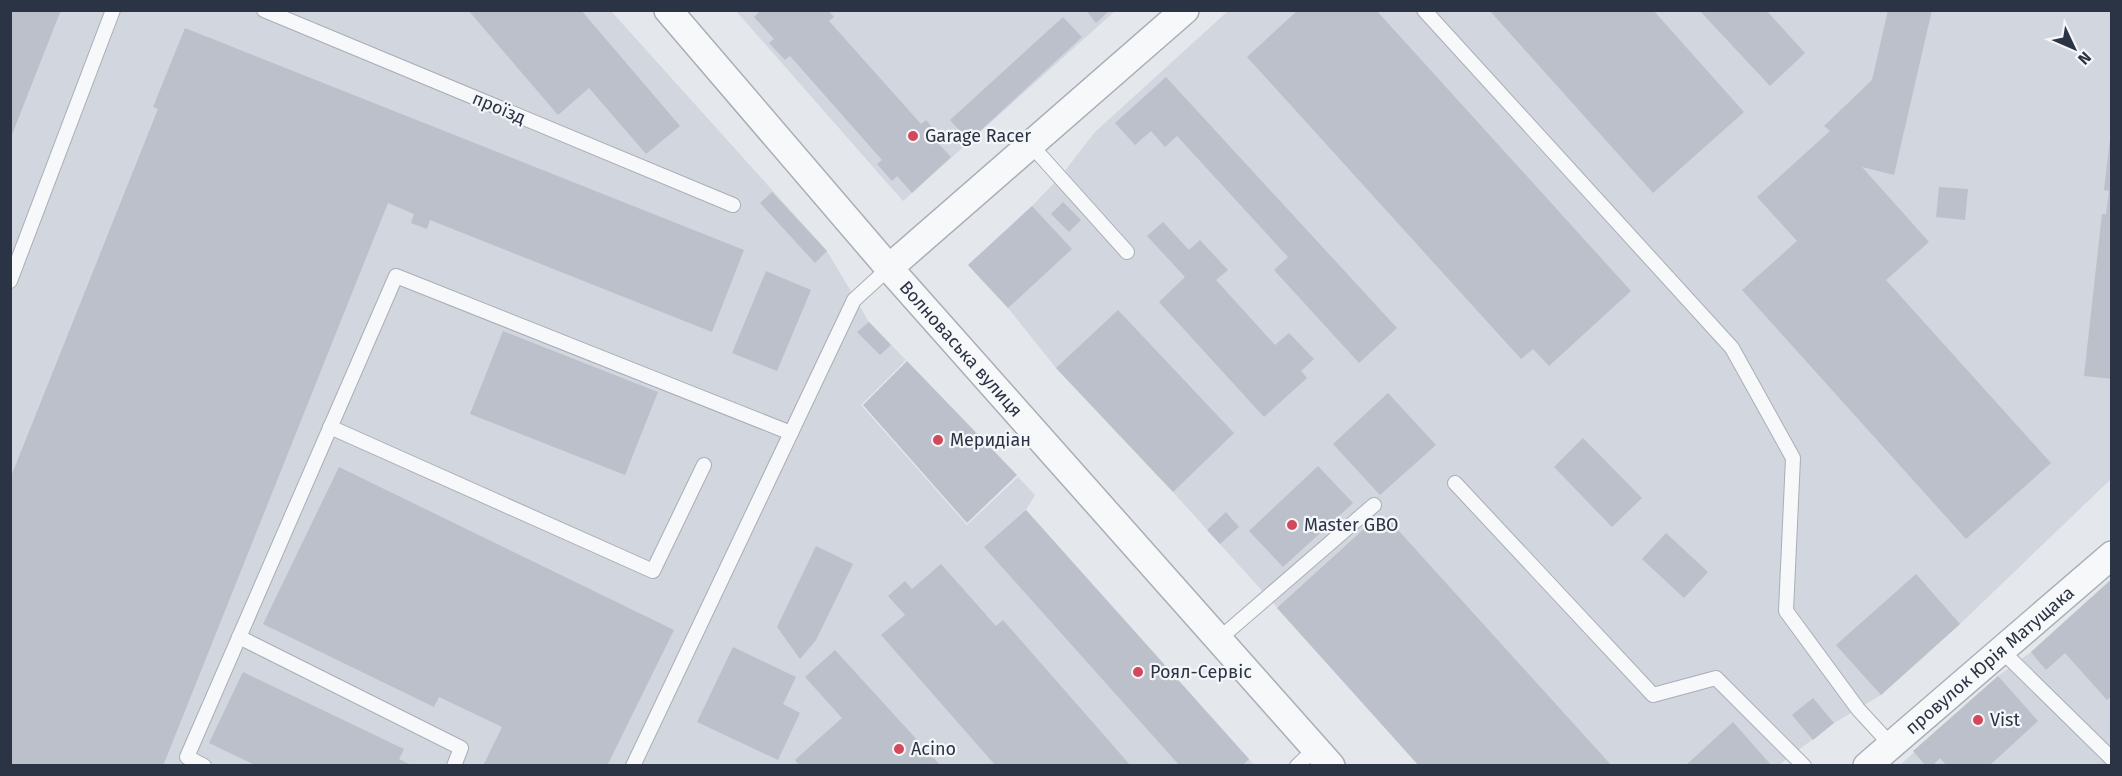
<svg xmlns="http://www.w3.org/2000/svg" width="2122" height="776" viewBox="0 0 2122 776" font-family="'Fira Sans',sans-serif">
<rect width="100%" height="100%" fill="#e4e7ec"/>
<g fill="#d2d6de">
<path d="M10 11H611L827 251 869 322 906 360 861 405 967 525 1018 477 1035 495 1026 510 1254 765H11Z"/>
<path d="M736 11H1115L903 201Z"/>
<path d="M1228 11H2111V479L1960 624 1881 695 1834 723 1779 765H1419L1173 492 1056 368 1008 308 968 265 1032 206 1060 177 1095 132Z"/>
<path d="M2111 579V765L1899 766 1998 676 2031 652Z"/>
</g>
<g fill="#bbc0ca">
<path d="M10 10H61L11 137H10Z"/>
<path d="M468 10H581L680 126 646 154 589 88 558 115Z"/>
<path d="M761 10H828L834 17 829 21 921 124 926 120 941 137 936 141 951 157 912 193 897 176 892 181 877 164 882 160 790 56 785 60 769 43 774 39 754 17Z"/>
<path d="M1086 10H1110L1096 23Z"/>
<path d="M1298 10H1376L1631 291 1549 366 1533 349 1521 359 1247 57Z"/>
<path d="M1489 10H1653L1744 112 1653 193Z"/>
<path d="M1699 10H1766L1805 53 1770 86Z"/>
<path d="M1888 10H1932L1894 175 1862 167 1929 242 1886 280 2051 463 1966 539 1742 290 1797 241 1757 197 1830 131 1824 126 1872 80Z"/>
<path d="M1063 17 1082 37 969 141 950 120Z"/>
<path d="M185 28 744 250 712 332 430 220 427 229 411 223 414 214 388 203 163 766H10V479L158 109 153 107Z"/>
<path d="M1166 77 1397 328 1359 363 1274 270 1288 257 1177 136 1165 147 1151 131 1135 145 1115 123Z"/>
<path d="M2110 139H2112V379L2084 376 2102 214H2106L2109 191 2104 190Z"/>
<path d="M1939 187 1968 189 1965 220 1936 217Z"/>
<path d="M772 192 827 251 815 263 760 203Z"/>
<path d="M1063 202 1081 220 1069 232 1051 214Z"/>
<path d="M1032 206 1072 249 1008 308 968 265Z"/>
<path d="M1163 222 1189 250 1200 240 1228 270 1216 280 1275 345 1289 333 1314 359 1301 371 1307 378 1264 417 1159 302 1185 277 1147 236Z"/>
<path d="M766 271 811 290 777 371 732 353Z"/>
<path d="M1118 310 1234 433 1173 492 1056 368Z"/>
<path d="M869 322 891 345 880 355 857 332Z"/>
<path d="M503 331 658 392 625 475 470 414Z"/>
<path d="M907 361 1017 475 967 523 863 405Z"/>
<path d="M1388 393 1436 445 1380 495 1333 444Z"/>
<path d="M1583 438 1642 498 1612 527 1554 467Z"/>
<path d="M1318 466 1353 503 1283 567 1249 531Z"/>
<path d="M339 467 674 630 607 766H483L502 727 439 697 434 707 263 624Z"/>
<path d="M1026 510 1249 759 1242 766H1180L984 547Z"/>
<path d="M1226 512 1239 527 1220 544 1207 530Z"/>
<path d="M1389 520 1612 766H1419L1277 608 1367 526 1374 533Z"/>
<path d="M1666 533 1708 572 1684 598 1642 559Z"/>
<path d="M816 546 853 564 816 640 800 659 777 627Z"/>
<path d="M941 564 996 626 1003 620 1131 766H996L881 635 905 615 888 596 905 581 912 589Z"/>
<path d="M1916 574 1960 624 1881 695 1836 645Z"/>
<path d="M2112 579V696L2107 700 2065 653 2046 670 2031 652Z"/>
<path d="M733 647 796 677 783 704 800 713 778 760 697 722Z"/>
<path d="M835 650 941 766H800L795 760 842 718 805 677Z"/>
<path d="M243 672 404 749 399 759 413 766H257L209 743Z"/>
<path d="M1998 676 2038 721 1989 766H1947L1940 758 1932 766H1926L1913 751Z"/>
<path d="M1813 698 1834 723 1813 740 1792 715Z"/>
<path d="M1733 722 1772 766H1685Z"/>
</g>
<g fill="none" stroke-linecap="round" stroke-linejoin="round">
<defs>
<g id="service">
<path d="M264 10 733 205"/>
<path d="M1424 10 1732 348 1793 458 1786 611 1858 709 1891 745"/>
<path d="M1031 145 1127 252"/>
<path d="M10 281 113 10"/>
<path d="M330 427 653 571 704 465"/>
<path d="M1455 483 1653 695 1716 678 1804 766"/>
<path d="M239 637 461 748 454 766"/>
<path d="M1219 639 1374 505"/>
<path d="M2001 650 2112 759"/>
<path d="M204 766 187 757 396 276 791 433"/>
<path d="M633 766 854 300 889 268"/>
<path d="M1297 766 1316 748"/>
</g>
<g id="minor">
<path id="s1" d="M668 10 889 268 1331 766"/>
<path d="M889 268 1185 10"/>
<path id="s2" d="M1867 766 2112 555"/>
</g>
</defs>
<use href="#service" stroke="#a9aeb7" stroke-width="16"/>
<use href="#minor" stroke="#a9aeb7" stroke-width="30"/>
<use href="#service" stroke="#f7f8fa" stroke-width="14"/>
<use href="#minor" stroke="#f7f8fa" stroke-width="27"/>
</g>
<g fill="#d1495b" stroke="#f4f6f9" stroke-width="2">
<circle cx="913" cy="136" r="6"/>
<circle cx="938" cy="440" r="6"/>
<circle cx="1292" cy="525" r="6"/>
<circle cx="1138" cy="672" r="6"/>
<circle cx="1978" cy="720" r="6"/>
<circle cx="899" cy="749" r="6"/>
</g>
<g text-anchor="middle" stroke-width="4.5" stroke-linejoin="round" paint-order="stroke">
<g font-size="18" fill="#2b3445" stroke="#f4f6f9">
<text transform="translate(499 108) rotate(23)" y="6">проїзд</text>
<text dy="6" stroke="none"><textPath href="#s1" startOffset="448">Волноваська вулиця</textPath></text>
<text dy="6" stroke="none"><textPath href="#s2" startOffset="162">провулок Юрія Матущака</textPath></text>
</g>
<g font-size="18" fill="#2b3445" stroke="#f4f6f9" text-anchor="start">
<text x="925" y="142">Garage Racer</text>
<text x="950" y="446">Меридіан</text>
<text x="1304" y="531">Master GBO</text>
<text x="1150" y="678">Роял-Сервіс</text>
<text x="1990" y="726">Vist</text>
<text x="911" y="755">Acino</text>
</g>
</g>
<rect width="2122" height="776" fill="none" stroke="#2b3445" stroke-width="24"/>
<g transform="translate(2074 48) rotate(134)" stroke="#f4f6f9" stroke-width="4.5" paint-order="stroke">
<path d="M0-4.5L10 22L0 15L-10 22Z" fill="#2b3445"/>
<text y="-9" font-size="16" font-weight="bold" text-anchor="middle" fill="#2b3445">N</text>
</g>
</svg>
